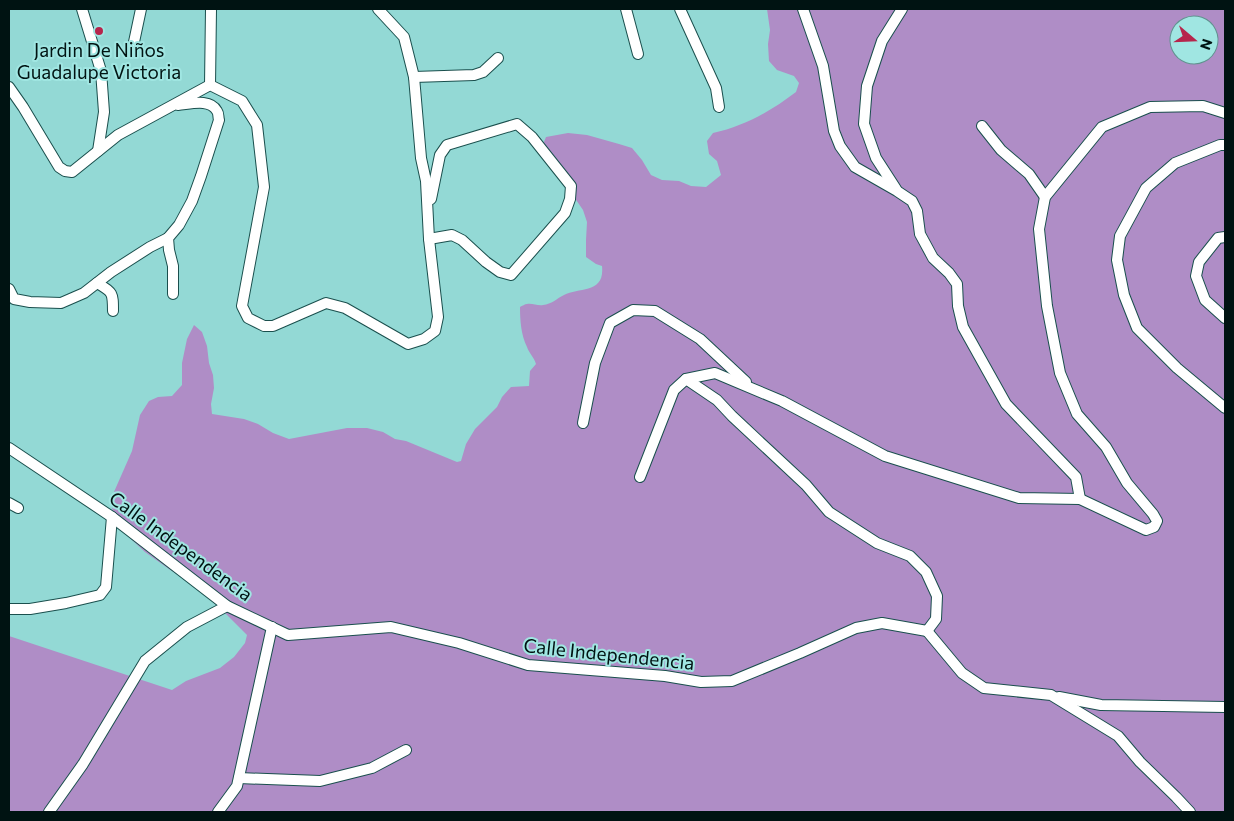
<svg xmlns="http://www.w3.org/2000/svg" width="1234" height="821" viewBox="0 0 1234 821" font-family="Commissioner,sans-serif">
<rect width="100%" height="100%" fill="#93d9d5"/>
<path fill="#af8dc6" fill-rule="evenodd" d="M767 9H1225V812H9V636L172 690 186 681 220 668 234 657 245 643 247 635 206 594 189 582 169 569 145 552 118 527 110 501 132 451 140 415 149 401 158 397 172 396 182 385V363L187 339 194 325 202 332 207 346 209 363 213 375 214 388 211 404 212 414 244 419 258 424 273 433 289 439 347 428H367L383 432 395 439 406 441 457 462 461 461 466 444 475 429 497 407 502 397 511 387 529 386 530 371 536 364C534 357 529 353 527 347 521 335 520 320 520 307 522 306 525 304 527 304 532 303 538 306 543 305 552 304 556 299 564 295 579 287 605 294 602 266L596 264 586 257V240L587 222 583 210 570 191 540 152 546 137 568 133 587 135 619 144 632 148 642 160 651 175 662 180 679 181 691 186 706 187 721 175 717 161 709 154 707 141 713 133C745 126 771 111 796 92L799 83 794 76 777 70 769 61 768 44 770 30ZM1179 25H1209V55H1179Z"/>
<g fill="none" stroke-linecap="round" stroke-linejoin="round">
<defs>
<g id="minor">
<path d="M82 9 101 71 104 112 98 151"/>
<path d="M626 9 638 54"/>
<path d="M680 9 716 88 719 107"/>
<path d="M803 9 823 66 834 131 840 146 855 167 897 191 912 201 917 211 920 234 933 258 949 273 957 284 958 306 963 327 1006 404 1076 477 1080 499"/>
<path d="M134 42 141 9"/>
<path d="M414 77 474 75 483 72 498 58"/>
<path d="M210 85 211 9"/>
<path d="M9 87 23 107 59 167 65 171 72 172 118 135 210 85 242 101 257 125 264 187 242 306 248 318 264 326H273L326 303 345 308 408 344 424 339 435 331 438 317 429 239 426 181 421 158 414 77 404 37 378 9"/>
<path d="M982 126 1001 150 1029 174 1045 197"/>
<path d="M1225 145H1220L1175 163 1146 188 1120 236 1117 260 1124 295 1137 328 1177 368 1225 408"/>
<path d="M896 189 876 158 864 124 867 86 882 41 902 9"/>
<path d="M1225 237 1218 238 1199 262 1196 276 1205 300 1225 318"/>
<path d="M429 239 452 235 462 240 486 262 500 272 511 275 565 213 570 199 571 186 532 137 517 124 447 145 440 155 431 199"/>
<path d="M97 283C113 292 113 293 113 311"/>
<path d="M9 289 14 299 30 302 61 303 84 293 111 272 150 247 168 238"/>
<path d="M173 294V266L169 250 168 238 179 225 192 201 201 176 219 120C218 117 219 114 217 111 210 98 190 104 178 105"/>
<path d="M686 379 717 400 732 416 806 485 829 512 877 543 910 556 926 572 937 596 936 619 927 631"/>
<path d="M583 423 595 363 610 323 633 310 655 311 700 339 746 382"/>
<path d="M9 448 112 517 227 606 288 635 391 627 459 643 528 665 665 676 701 682 732 681 800 653 856 628 882 623 927 631"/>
<path d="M640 477 674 390 686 379 715 373 782 401 885 456 1019 498 1080 499 1146 530 1154 527 1157 521 1153 514 1127 483 1106 447 1077 414 1060 373 1047 306 1039 229 1045 197 1102 127 1150 107 1203 106 1225 113"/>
<path d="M9 503 18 508"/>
<path d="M9 609H30L66 603 100 595 106 587 112 517"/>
<path d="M927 631 962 673 984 688 1051 695 1118 736 1140 762 1176 797 1190 812"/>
<path d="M1059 697 1101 705 1225 707"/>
<path d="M239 778 320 781 372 768 406 750"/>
<path d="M49 812 83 764 145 661 187 627 227 606"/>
<path d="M218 812 237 786 272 627"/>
</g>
</defs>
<use href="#minor" stroke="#1a4f4d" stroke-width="12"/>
<use href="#minor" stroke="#fff" stroke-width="10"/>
</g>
<circle fill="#b6254c" stroke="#a0e6e2" stroke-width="2" cx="99" cy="31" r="5"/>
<g text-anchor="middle" stroke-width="4" stroke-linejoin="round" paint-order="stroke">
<g font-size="19" fill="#001312" stroke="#a0e6e2">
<text x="99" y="57">Jardin De Niños<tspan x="99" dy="22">Guadalupe Victoria</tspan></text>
</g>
<g font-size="19" fill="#001312" stroke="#a0e6e2">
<text transform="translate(181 546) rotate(36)" y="7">Calle Independencia</text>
<text transform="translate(609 654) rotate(6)" y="7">Calle Independencia</text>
</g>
</g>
<rect width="1234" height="821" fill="none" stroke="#001312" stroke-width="20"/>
<g transform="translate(1194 40) rotate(109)"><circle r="24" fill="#a0e6e2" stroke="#60928f"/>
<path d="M0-4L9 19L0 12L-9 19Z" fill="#b6254c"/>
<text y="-8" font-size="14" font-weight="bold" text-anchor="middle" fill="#001312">N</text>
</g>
</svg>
